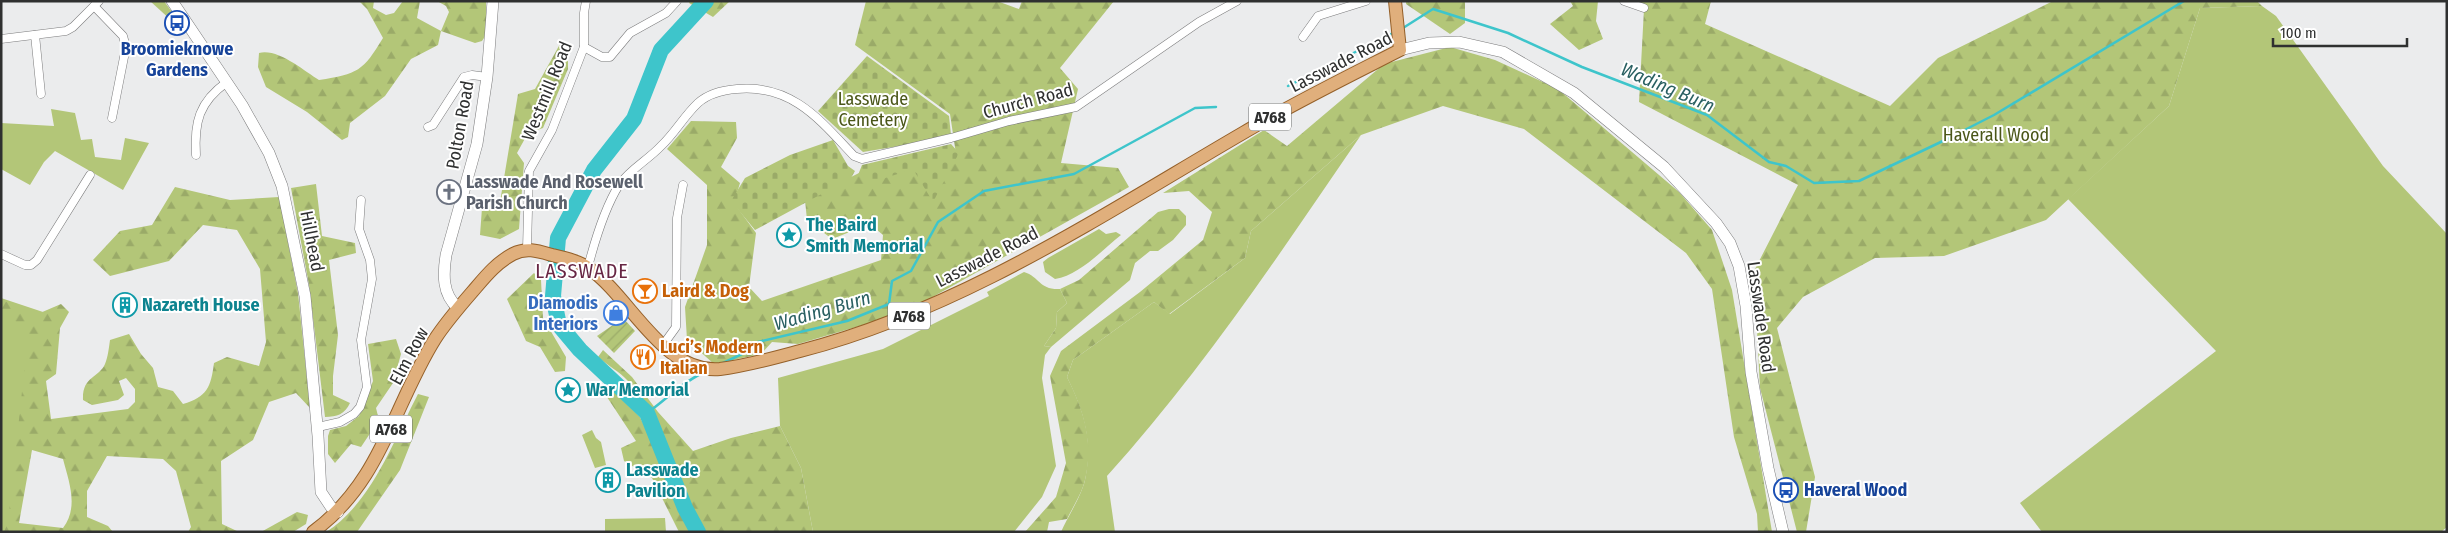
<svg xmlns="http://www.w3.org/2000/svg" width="2448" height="533" viewBox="0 0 2448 533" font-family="'Fira Sans Condensed',sans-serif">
<defs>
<pattern id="forest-firs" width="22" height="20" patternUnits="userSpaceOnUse" patternTransform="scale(1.25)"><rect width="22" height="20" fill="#b3c678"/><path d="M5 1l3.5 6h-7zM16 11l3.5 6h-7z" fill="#9aaa68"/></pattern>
<pattern id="cemetery-stones" width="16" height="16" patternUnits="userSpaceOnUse" patternTransform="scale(1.25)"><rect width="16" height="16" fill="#b3c678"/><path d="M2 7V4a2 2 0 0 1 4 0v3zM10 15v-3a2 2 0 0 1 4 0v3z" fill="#9aaa68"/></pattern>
<pattern id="garden-furrows" width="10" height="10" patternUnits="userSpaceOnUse" patternTransform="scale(1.25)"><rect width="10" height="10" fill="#b3c678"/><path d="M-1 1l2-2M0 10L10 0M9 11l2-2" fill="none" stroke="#9aaa68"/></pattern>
</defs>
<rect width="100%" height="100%" fill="#ebeced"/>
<g fill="#b3c678">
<path d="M150 1H164L177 19 176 22H173Z"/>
<path d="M2262 6 2276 16 2383 166 2447 234V527L2441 532H2042L2020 503 2216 351 2068 199 2169 106 2200 8Z"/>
<path d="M51 109 75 113 81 140 92 139 95 157 121 160 125 138 149 143 123 190 55 151 44 162 30 185 1 169V123L54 126Z"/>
<path d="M1361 135C1281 252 1202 371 1107 476L1115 532H1061C1068 516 1081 497 1085 480 1093 440 1084 412 1067 377L1073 360 1154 302 1170 314 1245 258 1251 231Z"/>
<path d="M1099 229 1106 234 1116 232 1121 235C1102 250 1080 275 1055 279L1045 272 1043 262 1048 258Z"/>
<path d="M1024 272C1040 277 1039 290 1060 289L1067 303 1057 312 1056 328 1044 346 1051 347 1045 355 1042 378 1056 466 1042 497 1014 532H813L801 468 780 426 778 378 883 349 989 296 987 292Z"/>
<path d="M1 298 49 314 14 532H1Z"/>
<path d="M592 430 596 438 601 442 606 465 595 468 582 435Z"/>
<path d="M665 518 666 532H605V519Z"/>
</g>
<g fill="url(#forest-firs)" fill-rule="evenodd">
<path d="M359 1H374L373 8 386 15 394 13 403 1H420L417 18 441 31 449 12 446 6 437 1H486V35L482 41 475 43 441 31 438 45 411 59 385 96 350 123 348 137 342 140 307 112 266 87 258 67 259 53C278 48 304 71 319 80 358 74 363 71 383 38L367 9Z"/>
<path d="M690 1H730L713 17 689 3Z"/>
<path d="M866 1H997L1019 9 1022 1H1114L1060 68 1078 89 1061 163 1118 168 1129 187 904 313 798 344 772 342 761 354 714 364 687 340 685 307 707 245V185L667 149 691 121 736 122 737 138 721 167 740 183 734 203 756 233 749 287 762 301 881 260 883 235 870 224 832 239 807 220 805 200 867 169 956 154 950 114 855 45Z"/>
<path d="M1406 1H1465V23L1450 34 1406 4Z"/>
<path d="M1570 1H1598L1596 21 1603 39 1579 50 1550 24 1573 6Z"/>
<path d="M1623 1H1711L1705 24 1890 106 1938 58 2053 1H2257L2262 6 2200 8 2169 106 2046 220 1944 256 1875 258 1803 297 1777 328 1815 477 1806 532H1797L1760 388 1754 271 1798 185 1639 102 1644 9Z"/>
<path d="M560 44 568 47V69L543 128 528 133 517 153 524 163 519 229 500 239 480 235 482 208 500 202 518 94 535 89Z"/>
<path d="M1450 47 1495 60 1558 89 1679 192 1712 230 1732 290 1772 532H1758L1757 514 1734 437 1712 289 1686 253 1524 129 1443 106 1361 135 1251 231 1245 258 1169 314 1154 302 1073 360 1067 377C1084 410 1094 443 1085 480 1082 493 1073 507 1067 519L1049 522 1047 532H1025L1056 497 1066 463 1050 376 1061 351 1140 292 1203 240 1212 212 1189 191 1163 193 1264 130 1287 146 1384 64Z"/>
<path d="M316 184 322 236 355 243 356 253 329 260 338 335 333 376V395L350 403C345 414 337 417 325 417L309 285 291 188Z"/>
<path d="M175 187 230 200 279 197 298 293 310 408 296 393 269 402 253 440 221 461 222 524 239 532H188L191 527 176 471 163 459 107 456 87 491V517L108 526 113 532H4L8 522 29 326 1 317V300L40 313 61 304 69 312 60 328 56 374 46 381 51 419 128 409 135 402V389L126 378 119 381 124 395 118 400 92 405 83 400C82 376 99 378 105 364 108 357 109 347 110 340L129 334 141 354 153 368 158 387 173 391 183 404C207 397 211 387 214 363L227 357 259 366 266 342 260 269 237 230 203 225 169 261 110 276 93 260 120 231 152 225ZM32 450 63 459C69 482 79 507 63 528L19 523Z"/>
<path d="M1169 209H1179L1186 216V225L1173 240 1158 251H1150L1135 263 1130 280 1051 347 1044 346 1056 328 1057 312 1067 303 1060 289 1079 280 1158 212Z"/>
<path d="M534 273 541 280 543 318 566 357 565 371 555 372 540 347 526 341 507 299Z"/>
<path d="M396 339 401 354 393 383 376 408 379 420 361 447 351 444 335 463 328 454V436L330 430 346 426 359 416 373 381 368 344Z"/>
<path d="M603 350 632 377 658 412 693 451 731 438 780 426 801 468 813 532H704C678 483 667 422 628 381 620 372 607 365 598 357Z"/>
<path d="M609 387 640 417 693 532H679L652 478 624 461 621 448 636 441 603 391Z"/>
<path d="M418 394 429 397 400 470 357 532H326C371 504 394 440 418 394Z"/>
<path d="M297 512 308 515 306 524 293 532H261Z"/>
</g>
<g fill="url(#cemetery-stones)">
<path d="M867 56 949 116 951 135 929 141 863 152 818 111Z"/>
<path d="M833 140 848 166 855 171 851 178 755 230 731 201 745 178 790 155Z"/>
<path d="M951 144 959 153 933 202 913 169 873 182 858 175 862 165Z"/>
</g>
<path fill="url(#garden-furrows)" d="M623 318 635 331 614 353 597 336Z"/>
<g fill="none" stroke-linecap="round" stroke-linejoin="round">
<g stroke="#3ec5cb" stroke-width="2.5">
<path d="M1403 28 1433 9 1508 33 1582 67 1707 115 1769 162 1786 166 1814 183 1859 181 1945 140 1994 115 2184 1"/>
<path d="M1288 86 1393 33"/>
<path d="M723 363 742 354 758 342 847 321 889 304 892 281 911 271 938 222 984 191 1074 174 1195 108 1216 107"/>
<path d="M647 413C666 400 682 382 703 373"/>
</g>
<path stroke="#3ec5cb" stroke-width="16" d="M698 532 685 508 647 413 580 350 559 325 553 296 558 238 594 170 634 119 661 50 706 1"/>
<defs>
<g id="street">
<path d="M1624 1 1644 8"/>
<path d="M94 6 123 36 126 47 112 118"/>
<path d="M35 35 41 94"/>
<path d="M1303 37 1318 16 1366 1"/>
<path d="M1 39 66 31 73 27 99 1"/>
<path d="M584 47 602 57H610L630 33 666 13 677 1"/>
<path d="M428 127 433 125 464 77 472 75 487 77"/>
<path d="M196 155C194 122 199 102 227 82"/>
<path d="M527 249 529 171 552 130 584 47V13L586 1"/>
<path d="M1 254 25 265H31L37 260 90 175"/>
<path d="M588 267C595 240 604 209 619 185 630 169 648 160 661 146 675 133 684 116 698 103 708 94 724 90 737 89 792 84 820 120 854 156L862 159 951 138 1009 121 1076 107 1199 22 1237 1"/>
<path d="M663 345 676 327 677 218 683 185"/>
<path d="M318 427 340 422 354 414 360 407 367 387 361 340 372 279 370 260 359 229 361 200"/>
</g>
<g id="secondary">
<path d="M172 1 242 105 269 153 282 186 305 296 318 436 321 492 331 507 338 512"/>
<path d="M1400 50 1429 43 1459 42 1503 52 1574 93 1664 167 1716 223 1730 243 1739 266 1746 306 1751 372 1768 468 1783 532"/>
<path d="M458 308C442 294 443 274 446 255L477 144 487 77 493 1"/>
</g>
<path id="primary" d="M313 532C382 481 393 406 435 339 446 322 460 306 473 291 485 277 496 263 513 254 526 247 538 251 552 255 565 258 579 261 590 269 631 298 663 374 720 369 746 366 774 358 800 351 960 310 1102 215 1243 133 1294 103 1347 77 1400 50L1395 1"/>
</defs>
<use href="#street" stroke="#7c7c7d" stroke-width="9"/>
<use href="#secondary" stroke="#7c7c7d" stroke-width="12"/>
<use href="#primary" stroke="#956029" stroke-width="14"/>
<use href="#street" stroke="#fff" stroke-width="8"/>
<use href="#secondary" stroke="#fff" stroke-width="11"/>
<use href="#primary" stroke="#e0af7c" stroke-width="12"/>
</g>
<defs>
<symbol id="bus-ring" viewBox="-11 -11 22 22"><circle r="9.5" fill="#fff" stroke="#1a4fb4" stroke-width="1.5"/><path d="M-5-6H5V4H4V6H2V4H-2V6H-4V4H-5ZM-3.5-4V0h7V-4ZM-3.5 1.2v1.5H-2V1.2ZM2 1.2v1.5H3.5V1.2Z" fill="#1a4fb4"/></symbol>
<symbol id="church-ring" viewBox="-11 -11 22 22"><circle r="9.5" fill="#fff" stroke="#6b7280" stroke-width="1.5"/><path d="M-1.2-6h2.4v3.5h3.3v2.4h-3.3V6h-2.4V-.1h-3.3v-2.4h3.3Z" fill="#6b7280"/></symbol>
<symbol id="sight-ring" viewBox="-11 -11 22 22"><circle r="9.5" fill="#fff" stroke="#0f9aa8" stroke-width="1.5"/><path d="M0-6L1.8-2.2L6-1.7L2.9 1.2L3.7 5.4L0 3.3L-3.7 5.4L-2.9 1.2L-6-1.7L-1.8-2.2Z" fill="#0f9aa8"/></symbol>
<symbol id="bar-ring" viewBox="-11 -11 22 22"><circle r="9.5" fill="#fff" stroke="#e8710a" stroke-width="1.5"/><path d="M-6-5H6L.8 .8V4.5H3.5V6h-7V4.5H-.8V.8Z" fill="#e8710a"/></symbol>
<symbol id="building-ring" viewBox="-11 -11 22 22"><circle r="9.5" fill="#fff" stroke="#0f9aa8" stroke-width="1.5"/><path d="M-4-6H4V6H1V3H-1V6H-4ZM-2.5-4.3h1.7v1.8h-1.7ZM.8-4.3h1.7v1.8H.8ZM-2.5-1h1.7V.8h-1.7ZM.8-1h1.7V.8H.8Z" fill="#0f9aa8"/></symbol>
<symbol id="shop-ring" viewBox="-11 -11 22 22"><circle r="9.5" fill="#fff" stroke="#3f7fe0" stroke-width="1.5"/><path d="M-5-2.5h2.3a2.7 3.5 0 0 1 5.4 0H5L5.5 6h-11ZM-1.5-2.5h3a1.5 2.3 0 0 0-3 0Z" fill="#3f7fe0"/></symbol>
<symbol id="restaurant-ring" viewBox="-11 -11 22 22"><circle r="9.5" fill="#fff" stroke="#e8710a" stroke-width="1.5"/><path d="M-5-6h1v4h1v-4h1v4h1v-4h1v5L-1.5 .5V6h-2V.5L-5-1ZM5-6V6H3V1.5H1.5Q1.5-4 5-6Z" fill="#e8710a"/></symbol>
</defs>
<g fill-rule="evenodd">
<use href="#bus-ring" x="163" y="9" width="28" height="28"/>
<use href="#church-ring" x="435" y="178" width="28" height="28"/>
<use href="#sight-ring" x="775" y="221" width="28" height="28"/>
<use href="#bar-ring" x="631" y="277" width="28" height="28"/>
<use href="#building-ring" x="111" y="291" width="28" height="28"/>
<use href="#shop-ring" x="602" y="299" width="28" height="28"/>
<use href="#restaurant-ring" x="629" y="343" width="28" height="28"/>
<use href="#sight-ring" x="554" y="376" width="28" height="28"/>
<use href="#building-ring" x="594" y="466" width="28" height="28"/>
<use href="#bus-ring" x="1772" y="476" width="28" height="28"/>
</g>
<g text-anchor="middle" stroke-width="4" stroke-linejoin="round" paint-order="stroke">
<g fill="#fff" stroke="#6d6e6e" stroke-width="1">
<rect x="1249" y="103.5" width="42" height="27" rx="4"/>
<rect x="888" y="302.5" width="42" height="27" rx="4"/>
<rect x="370" y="415.5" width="42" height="27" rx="4"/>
</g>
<g font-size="16" font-weight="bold" fill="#2f3030">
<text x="1270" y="123">A768</text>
<text x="909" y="322">A768</text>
<text x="391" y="435">A768</text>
</g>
<g font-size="18" font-weight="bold" fill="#164399" stroke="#fff">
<text x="177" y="55">Broomieknowe<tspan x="177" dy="21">Gardens</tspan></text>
<text x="1804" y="496" text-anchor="start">Haveral Wood</text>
</g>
<g font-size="18" fill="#2f3030" stroke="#fff">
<text transform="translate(1341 62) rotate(-27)" y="6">Lasswade Road</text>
<text transform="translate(547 91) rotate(-68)" y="6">Westmill Road</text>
<text transform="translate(1028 101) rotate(-15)" y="6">Church Road</text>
<text transform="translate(460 125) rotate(-80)" y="6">Polton Road</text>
<text transform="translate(312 241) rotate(79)" y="6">Hillhead</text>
<text transform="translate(987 257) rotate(-27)" y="6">Lasswade Road</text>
<text transform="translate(1761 317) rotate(82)" y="6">Lasswade Road</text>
<text transform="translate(409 356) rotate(-62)" y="6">Elm Row</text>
</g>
<g font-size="18" fill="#4a5618" stroke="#fff">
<text x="873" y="105">Lasswade<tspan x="873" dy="21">Cemetery</tspan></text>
<text x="1996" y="141">Haverall Wood</text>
</g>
<g font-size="18" font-weight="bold" fill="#5b616d" stroke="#fff" text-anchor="start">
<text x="466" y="188">Lasswade And Rosewell<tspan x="466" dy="21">Parish Church</tspan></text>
</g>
<g font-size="18" font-weight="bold" fill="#0d838f" stroke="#fff" text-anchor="start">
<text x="806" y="231">The Baird<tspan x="806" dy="21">Smith Memorial</tspan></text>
<text x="142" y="311">Nazareth House</text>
<text x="586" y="396">War Memorial</text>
<text x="626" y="476">Lasswade<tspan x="626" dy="21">Pavilion</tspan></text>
</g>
<g font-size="18" font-weight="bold" fill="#c56008" stroke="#fff" text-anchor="start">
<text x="662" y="297">Laird &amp; Dog</text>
<text x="660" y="353">Luci’s Modern<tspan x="660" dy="21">Italian</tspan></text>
</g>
<g font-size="18" font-weight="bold" fill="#366cbe" stroke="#fff" text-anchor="end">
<text x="598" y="309">Diamodis<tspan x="598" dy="21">Interiors</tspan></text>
</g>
<g font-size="19" font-style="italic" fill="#2a6062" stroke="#fff">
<text transform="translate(1668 87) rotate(23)" y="7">Wading Burn</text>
<text transform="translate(822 310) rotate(-16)" y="7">Wading Burn</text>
</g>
<g font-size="20" letter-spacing="1" fill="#672644" stroke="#fff">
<text x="582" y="278">LASSWADE</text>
</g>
</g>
<rect width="2448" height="533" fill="none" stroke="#2f3030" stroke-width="5"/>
<path d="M2273 38v8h134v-8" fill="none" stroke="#2f3030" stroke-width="2.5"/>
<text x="2280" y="38" font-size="15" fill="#2f3030" stroke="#ffffff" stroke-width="4" paint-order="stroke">100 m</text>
</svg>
